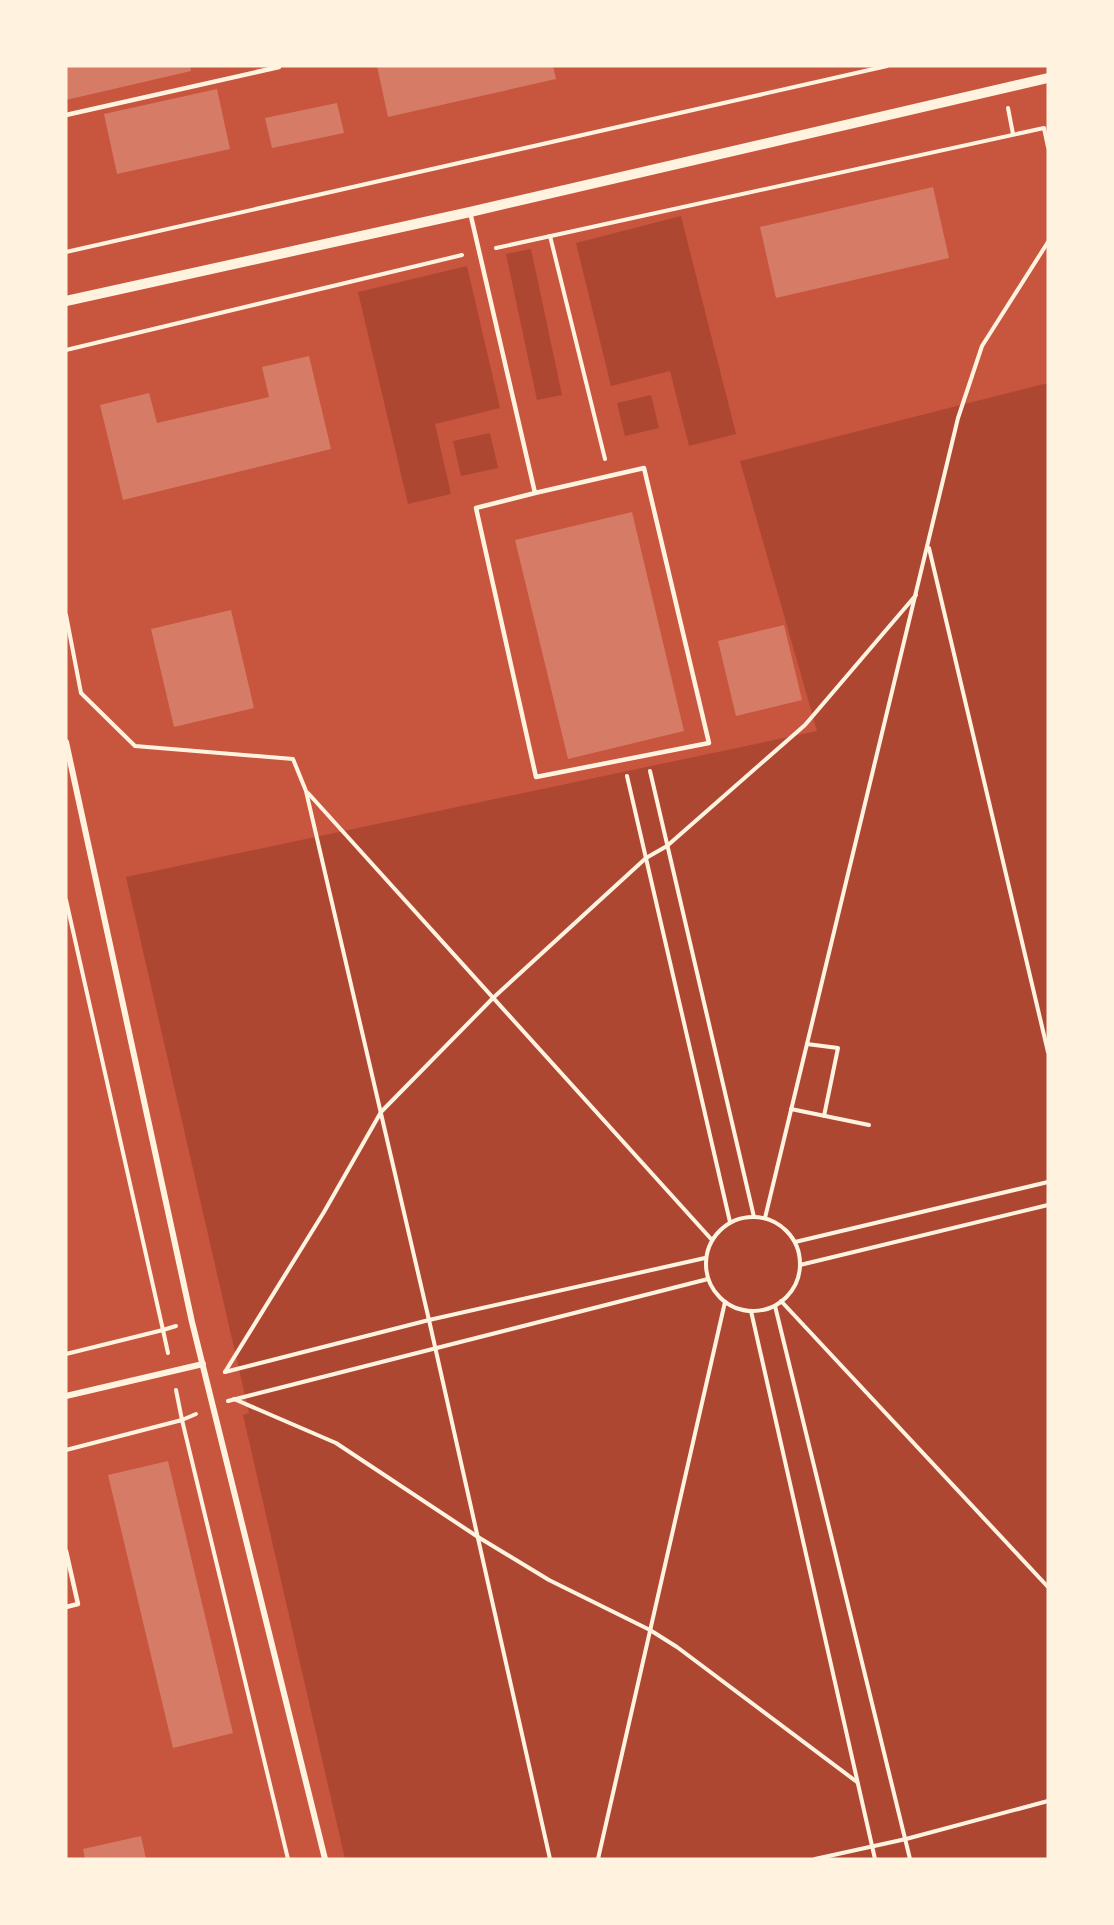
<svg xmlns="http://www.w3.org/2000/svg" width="1114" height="1925" viewBox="0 0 1114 1925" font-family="'Crimson Pro',serif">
<rect width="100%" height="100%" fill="#c8553d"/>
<g fill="#ae4732">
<path d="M681 216 736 434 689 446 670 371 611 386 576 243Z"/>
<path d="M531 249 562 395 537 400 506 254Z"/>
<path d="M467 266 500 408 435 424 451 494 408 504 358 292Z"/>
<path d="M1048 383V1859H345L243 1415 249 1413 126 877 817 731 740 461Z"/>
<path d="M651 395 659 428 625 436 617 403Z"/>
<path d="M490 433 498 468 461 476 453 441Z"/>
</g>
<g fill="#d67c66">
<path d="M66 66H190L191 71 66 100Z"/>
<path d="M377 66H553L556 79 388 117Z"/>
<path d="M217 89 230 149 117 174 104 114Z"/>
<path d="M337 103 344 133 272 148 265 118Z"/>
<path d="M933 187 949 258 776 298 760 227Z"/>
<path d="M309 356 331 449 123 500 100 405 149 393 157 423 269 397 262 367Z"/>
<path d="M632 512 684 731 568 759 515 540Z"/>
<path d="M231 610 254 708 174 727 151 629Z"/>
<path d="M784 625 802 700 736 716 718 641Z"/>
<path d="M168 1461 233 1733 173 1748 108 1475Z"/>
<path d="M141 1836 146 1859H85L83 1849Z"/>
</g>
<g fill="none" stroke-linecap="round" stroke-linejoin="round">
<g stroke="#fff3e0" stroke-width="4">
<path d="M1008 108 1013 134"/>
<path d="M550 236 605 459"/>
<path d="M496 248 1044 128 1048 147"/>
<path d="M66 252 887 66"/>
<path d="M66 350 462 255"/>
<path d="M929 548 1048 1052"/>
<path d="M66 615 81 693 135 746 293 759 306 791 429 1320 550 1859"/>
<path d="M650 771 754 1217"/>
<path d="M627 776 730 1222"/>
<path d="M308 793 712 1240"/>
<path d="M66 900 163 1330 66 1354"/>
<path d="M807 1044 838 1048 824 1116"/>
<path d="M791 1109 869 1125"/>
<circle cx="753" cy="1264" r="47"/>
<path d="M765 1218 958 418 982 346 1048 242"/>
<path d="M795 1242 1048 1182"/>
<path d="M800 1265 1048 1205"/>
<path d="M781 1301 1048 1587"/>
<path d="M775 1306 910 1859"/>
<path d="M751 1311 875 1859"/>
<path d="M168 1353 163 1330 176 1326"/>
<path d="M225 1372 324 1212 381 1112 493 998 646 858 667 846 805 725 916 595"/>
<path d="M225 1372 429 1320 705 1258"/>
<path d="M176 1390 182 1420 196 1414"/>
<path d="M234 1399 336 1443 478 1537 549 1580 650 1630 677 1647 857 1782"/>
<path d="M228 1401 708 1279"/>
<path d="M66 1450 182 1420 288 1859"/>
<path d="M598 1859 725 1302"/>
<path d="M815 1859 906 1839 1048 1801"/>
</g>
<g stroke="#fff3e0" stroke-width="4.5">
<path d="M66 115 279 67"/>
<path d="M470 212 535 493 476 508 536 777 709 743 644 468 535 493"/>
<path d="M66 1551 78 1604 66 1607"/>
</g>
<g stroke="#fff3e0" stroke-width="6">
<path d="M66 742 192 1322 325 1859"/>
<path d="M66 1396 203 1364"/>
</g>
<path stroke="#fff3e0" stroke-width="10" d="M66 301 470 212 1048 78"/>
</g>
<rect width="1114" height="1925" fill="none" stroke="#fff3e0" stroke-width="135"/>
</svg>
